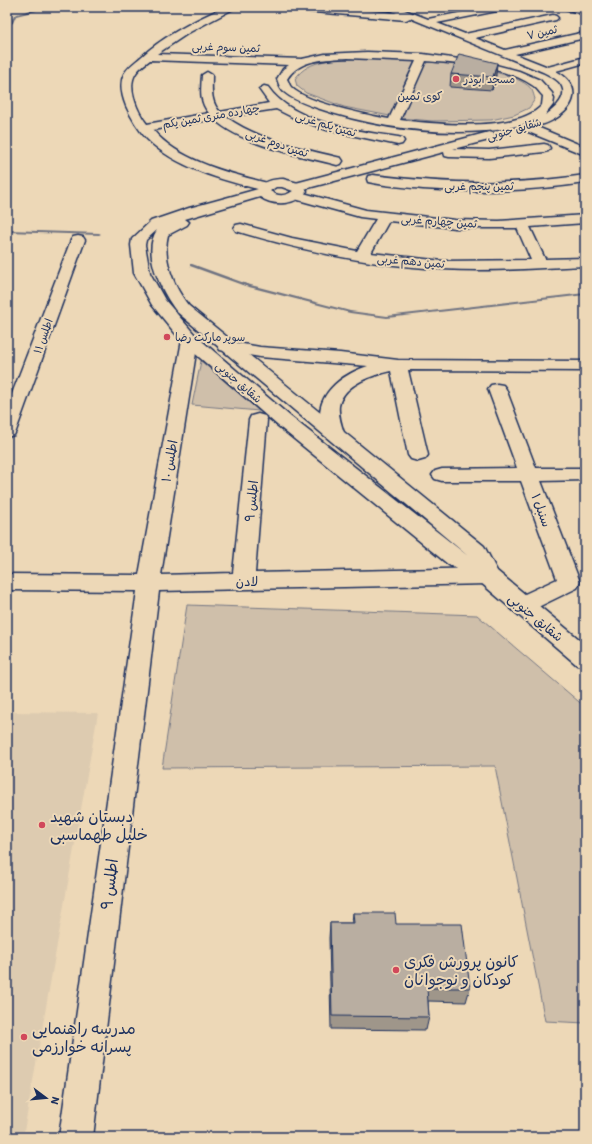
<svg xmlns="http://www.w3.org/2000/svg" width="592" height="1144" viewBox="0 0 592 1144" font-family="Itim,'Playpen Sans Arabic',sans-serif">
<rect width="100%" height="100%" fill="#edd8b7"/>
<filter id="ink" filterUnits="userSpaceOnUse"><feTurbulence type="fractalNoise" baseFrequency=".025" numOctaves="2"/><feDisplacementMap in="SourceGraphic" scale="8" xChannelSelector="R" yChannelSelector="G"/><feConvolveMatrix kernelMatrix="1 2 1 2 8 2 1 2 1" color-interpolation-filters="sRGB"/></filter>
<g filter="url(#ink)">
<path fill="#ddcbb0" d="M7 712 98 713 23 1137H7Z"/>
<g fill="#cfbfaa" stroke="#757784">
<path d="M362 58C394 59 515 64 532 90 533 92 534 96 535 99L529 108 514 115 491 120 432 121 400 118 344 107 306 93 297 86 295 79C308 58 340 59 362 58Z"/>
<path d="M201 361 259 411 192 405Z"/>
<path d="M187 605 477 615 585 707V1023L545 1021 495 766 162 768Z"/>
</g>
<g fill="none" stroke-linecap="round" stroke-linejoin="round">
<g fill="#6e7281" fill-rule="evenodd">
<path d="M37 7H40L36 11 16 16 13 23 7 26V24L11 22 14 15 34 9Z"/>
<path d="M7 230 99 233 101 234 99 235 7 232Z"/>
<path d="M190 264H192L247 284 350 311 387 316 585 293V295L387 318 350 313 245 286 190 266Z"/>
</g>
<defs>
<g id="minor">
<path d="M225 7H237L190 32 157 54 302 59 325 54 367 52 423 54 488 63 519 71 540 80 552 93 554 99 553 105 545 115C555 109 571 95 559 82 555 78 549 75 543 72L410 18 406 20 291 10 286 7H322L397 13 384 7H397L428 19 489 7H507L502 10 437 23 465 34 553 15 556 16 558 18 556 20 475 38 505 50 585 32V38L515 54 548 67 585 57V63L556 71C582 85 577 107 553 120 547 123 542 126 536 124L534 122 536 120C519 126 503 130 485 131 429 135 370 126 317 108 306 104 293 100 284 92 280 89 279 84 277 79L283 69 289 65 150 60C145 64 139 68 136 73 126 87 138 113 147 124L209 113C199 102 201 89 202 75L207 72 212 75C212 89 210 101 220 112L269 103 259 89 264 86 268 87C293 123 357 131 398 137L402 138 404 141 402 144 398 145 327 130 292 117 276 109 226 117C260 141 301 148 341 158L343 161 341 164 337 165C301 156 241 145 214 119L153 130C179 162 233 174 271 184L273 187 271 190 266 191C226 181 177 169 147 139 138 129 132 119 126 106 122 96 119 84 124 74 128 67 135 62 141 57 165 35 195 20 225 7ZM348 58 416 61 389 119C368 115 306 103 291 87 289 85 289 82 287 79 299 59 327 59 348 58ZM426 61C459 64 504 66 532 85 536 87 539 92 543 96L542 105C518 133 434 124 400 120Z"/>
<path d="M564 7H578L585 9V15L566 9Z"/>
<path d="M530 124 585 147V155L526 131 524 128 526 125Z"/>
<path d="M489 132 493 133 495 136 493 139 453 149 489 150 544 144 548 145 550 148 548 151 544 152 489 158 449 157 445 156 444 152 297 191 292 190 290 187 292 184Z"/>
<path d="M373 175C444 184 514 186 585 175V183C531 191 478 193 423 189 405 187 386 186 368 182L367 179 368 176Z"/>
<path d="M296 191 366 210 455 220 499 221 585 215V223L530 227 545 259 585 258V266C538 268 490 272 442 269 372 266 303 251 236 231L234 228 236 225 241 224 292 238 357 251 376 219 360 217 291 198 289 195 291 192ZM389 221 455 228H517L531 260 443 261 371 253Z"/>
<path d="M78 236 83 237 85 240 16 431 14 435 7 437V407L71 240 73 237Z"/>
<path d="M190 335 196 336 198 340 161 575 233 573 249 420 251 416 258 414 265 416 267 420 255 573 488 568 496 570 499 576 496 582 488 584 159 591 93 1137H59L137 591 7 590V574L139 575 182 340 184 336Z"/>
<path d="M226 341 260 347 340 353 398 360 585 361V371L408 370 428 455 425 459 418 461 411 459 408 455 391 371C373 375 343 384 339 406 338 415 341 424 344 433L342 437 335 439 328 437C305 403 337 376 368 366L260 357 220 350 218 346 220 342Z"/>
<path d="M497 384 503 385 506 389 536 468H585V480L541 481 580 582 577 588 530 611 522 613 514 611 511 605 514 599 557 579 521 481H442L435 479 432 475 435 471 442 469 517 468 488 389 491 385Z"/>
</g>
<path id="major" d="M283 179 302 184 307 191C297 205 274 207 260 197L185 219 189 222 187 225 168 235C162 258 174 288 189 306L484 546 497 571 585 644V667L577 665 480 582 449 565 277 425 184 344 152 305 134 273 131 245 132 239 151 221 189 208 258 189C264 181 273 179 283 179ZM276 187H282L293 191C286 196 278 197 270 191ZM157 230C141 253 163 294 177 312L468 556 291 417 196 336 165 300 150 273 145 245 146 240Z"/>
</defs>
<use href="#minor" stroke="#1b2f5e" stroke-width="3"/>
<use href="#major" stroke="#1b2f5e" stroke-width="3"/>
<use href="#minor" fill="#edd8b7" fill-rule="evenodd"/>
<use href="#major" fill="#edd8b7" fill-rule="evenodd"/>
</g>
<g fill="#9f968a" stroke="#1b2f5e">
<path d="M451 74 496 75 492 90 450 87Z"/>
<path d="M353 913 396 924 470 988 466 1002 428 1001 429 1017 426 1030 331 1029 329 938 330 923H352Z"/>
</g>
<path fill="#827a71" stroke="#1b2f5e" d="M497 63 496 75 492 90 493 77Z"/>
<g fill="#b9aea1" stroke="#1b2f5e">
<path d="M459 54 497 63 493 77 451 74Z"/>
<path d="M353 913H395L396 924H462L470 988H427L429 1017 332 1016 330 923H354Z"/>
</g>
</g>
<g fill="#d1495b" stroke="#edd8b7" stroke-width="1.5">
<circle cx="456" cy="79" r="4"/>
<circle cx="167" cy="337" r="4"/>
<circle cx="42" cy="825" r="4"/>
<circle cx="396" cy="970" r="4"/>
<circle cx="24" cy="1037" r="4"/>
</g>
<g text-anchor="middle" stroke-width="4" stroke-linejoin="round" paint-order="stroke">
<g font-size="11" fill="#1b2f5e" stroke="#edd8b7">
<text transform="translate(542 32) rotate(-13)" y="4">ثمین ۷</text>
<text transform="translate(226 47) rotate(2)" y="4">ثمین سوم غربی</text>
<text transform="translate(211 116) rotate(-10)" y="4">چهارده متری ثمین یکم</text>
<text transform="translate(326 124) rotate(17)" y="4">ثمین یکم غربی</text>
<text transform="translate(514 129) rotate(-16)" y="4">شقایق جنوبی</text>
<text transform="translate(277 143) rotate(19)" y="4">ثمین دوم غربی</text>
<text x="479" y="190">ثمین پنجم غربی</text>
<text transform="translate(439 221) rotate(4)" y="4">ثمین چهارم غربی</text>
<text transform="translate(411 261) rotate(5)" y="4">ثمین دهم غربی</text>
<text transform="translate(43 336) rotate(-70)" y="4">اطلس ۱۱</text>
<text transform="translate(239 382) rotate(41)" y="4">شقایق جنوبی</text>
</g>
<g font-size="11" fill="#1b2f5e" stroke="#edd8b7" text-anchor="start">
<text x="464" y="83">مسجد ابوذر</text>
<text x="175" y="341">سوپر مارکت رضا</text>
</g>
<g font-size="12" fill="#1b2f5e" stroke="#edd8b7">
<text x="420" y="100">کوی ثمین</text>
</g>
<g font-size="13" fill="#1b2f5e" stroke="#edd8b7">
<text transform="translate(169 461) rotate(-80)" y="5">اطلس ۱۰</text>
<text transform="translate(251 501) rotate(-84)" y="5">اطلس ۹</text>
<text transform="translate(542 510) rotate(70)" y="5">سنبل ۱</text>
<text transform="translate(247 581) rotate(-1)" y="5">لادن</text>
<text transform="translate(536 617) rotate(40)" y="5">شقایق جنوبی</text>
</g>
<g font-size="16" fill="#1b2f5e" stroke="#edd8b7" text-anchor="start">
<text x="50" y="822">دبستان شهید<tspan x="50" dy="18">خلیل طهماسبی</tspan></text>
<text x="404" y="967">کانون پرورش فکری<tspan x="404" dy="18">کودکان و نوجوانان</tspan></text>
<text x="32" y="1034">مدرسه راهنمایی<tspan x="32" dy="18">پسرانه خوارزمی</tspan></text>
</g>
<g font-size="16" fill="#1b2f5e" stroke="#edd8b7">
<text transform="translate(109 884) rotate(-83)" y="6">اطلس ۹</text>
</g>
</g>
<rect width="592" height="1144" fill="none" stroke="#edd8b7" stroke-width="24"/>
<rect x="12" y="12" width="568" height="1120" fill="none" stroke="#1b2f5e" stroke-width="1.5" filter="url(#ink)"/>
<g transform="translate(46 1098) rotate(106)" stroke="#edd8b7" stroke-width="3" paint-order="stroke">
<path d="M0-3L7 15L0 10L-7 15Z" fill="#1b2f5e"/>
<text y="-6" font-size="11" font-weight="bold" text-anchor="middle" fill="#1b2f5e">N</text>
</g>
</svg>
